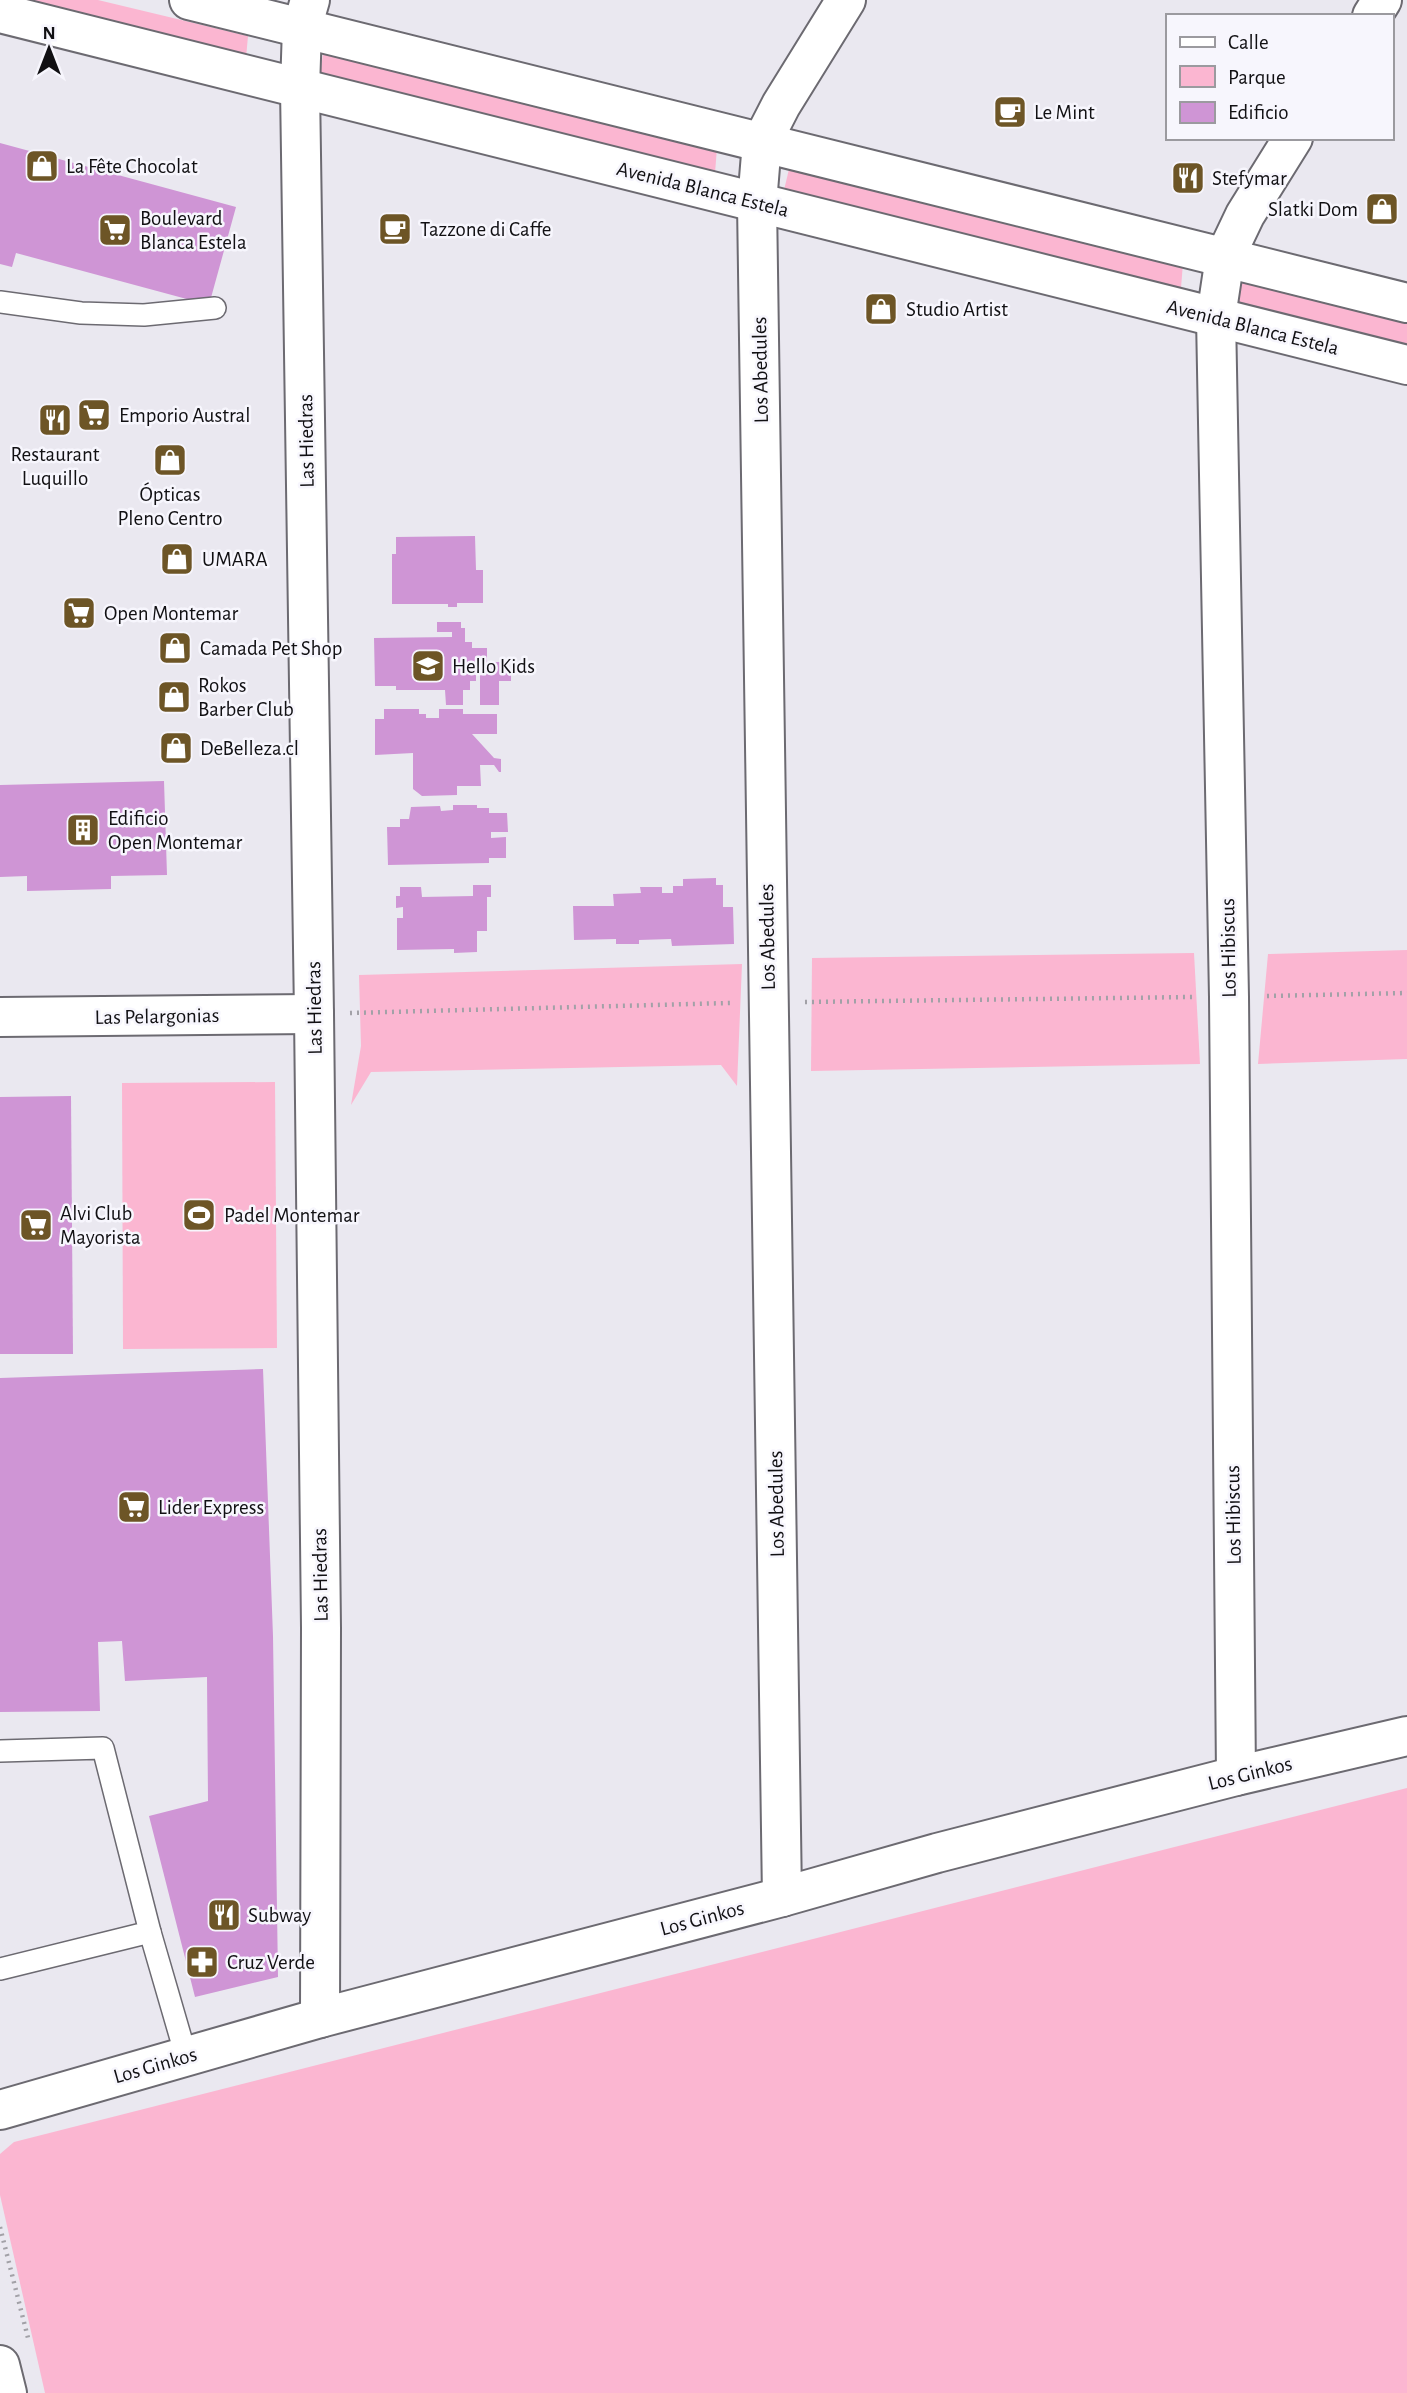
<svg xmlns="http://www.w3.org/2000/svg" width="1407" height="2393" viewBox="0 0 1407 2393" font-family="'Alegreya Sans',sans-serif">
<rect width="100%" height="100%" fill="#eae8f0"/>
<g fill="#fbb6d1">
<path d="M9 0H98L248 36 246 58Z"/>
<path d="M323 54 717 148 715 173 320 76Z"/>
<path d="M790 165 1183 263 1181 288 784 190Z"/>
<path d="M1241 277 1407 318V344L1234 301Z"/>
<path d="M1407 950V1059L1258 1064 1268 954Z"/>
<path d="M1194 953 1200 1064 811 1071 812 958Z"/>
<path d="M742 964 737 1086 721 1065 371 1072 351 1105 361 1046 359 975Z"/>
<path d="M275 1082 277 1348 123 1349 122 1083Z"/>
<path d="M1407 1788V2393H45L0 2195V2154L14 2142Z"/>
</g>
<g fill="#cf95d5">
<path d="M0 143 236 207 209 305 16 253 12 267 0 264Z"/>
<path d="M475 536 476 570H483V603H457V607H448V604H392V554H396V537Z"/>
<path d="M437 622H461V628H465V642H472V648H487V662H506V669H511V681H499V705H480V674H476V681H470V690H463V705H446L445 690H396V686H375L374 638 452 637V632H437Z"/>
<path d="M384 709H419V714H426V718H439V709H463V714H497V734H472L494 758 501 759V772H499L494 765H480L481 786H457V795L422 796 413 789V753L375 755V719H384Z"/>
<path d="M164 781 167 875 111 876V889L27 891V876L0 877V785Z"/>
<path d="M453 805H477V808H489V813H507L508 832H491V838L506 837V858H489V863L388 865 387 827H400V819H409L411 807 440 806 441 811 453 810Z"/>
<path d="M716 878V885H723V907H733L734 944 672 946 671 939 639 940V944H616V939L574 940 573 906H614L613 894 641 893 640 887H662V893H673V886H683V879Z"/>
<path d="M473 885H491V897H487V931H477V952L454 953V949L397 950V918H403V907L396 908V896H400V887H421L422 897 473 896Z"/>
<path d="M71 1096 73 1354H0V1097Z"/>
<path d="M263 1369 273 1636 278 1977 195 1997 149 1816 208 1801 207 1677 125 1681 122 1641 98 1642 100 1711 0 1712V1378Z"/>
</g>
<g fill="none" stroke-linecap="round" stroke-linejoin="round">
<defs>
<g id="lane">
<path d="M0 302 81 313 144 315 215 308"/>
<path d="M0 1751 103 1748 150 1932 0 1969"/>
<path d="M150 1932 186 2056"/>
</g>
<g id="street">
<path d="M310 0 302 28 300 88 314 1014 321 1628 320 2018"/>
<path d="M1372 16 1382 0"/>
<path d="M0 1017 314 1014"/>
<path d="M1236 1776 1229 997 1216 317 1225 257 1245 215 1293 138"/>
<path d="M782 1897 757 203 762 142 781 105 846 0"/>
<path d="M0 2110 320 2018 782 1897 937 1853 1236 1776 1407 1736"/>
<path d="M0 2365 7 2393"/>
</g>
<g id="secondary">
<path d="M189 0 1407 303"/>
<path d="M0 13 1407 365"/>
</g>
</defs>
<use href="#lane" stroke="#6c6a71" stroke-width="24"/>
<use href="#street" stroke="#6c6a71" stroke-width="42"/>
<use href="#secondary" stroke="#6c6a71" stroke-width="42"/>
<g stroke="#a2a1a7" stroke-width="4.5" stroke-dasharray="2 5" stroke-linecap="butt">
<path d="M1267 996 1407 993"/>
<path d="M805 1002 1192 997"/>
<path d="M350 1013 730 1003"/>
<path d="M0 2227 28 2338"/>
</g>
<use href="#lane" stroke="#fff" stroke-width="21"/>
<use href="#street" stroke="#fff" stroke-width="38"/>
<use href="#secondary" stroke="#fff" stroke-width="38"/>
</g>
<defs>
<symbol id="cafe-square" viewBox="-11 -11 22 22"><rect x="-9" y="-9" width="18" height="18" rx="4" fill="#6d5526" stroke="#f7f6fd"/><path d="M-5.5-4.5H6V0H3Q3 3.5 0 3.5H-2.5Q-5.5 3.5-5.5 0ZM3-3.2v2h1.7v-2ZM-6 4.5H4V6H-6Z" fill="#fff"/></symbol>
<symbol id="shop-square" viewBox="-11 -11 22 22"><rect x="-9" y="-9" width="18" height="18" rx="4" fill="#6d5526" stroke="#f7f6fd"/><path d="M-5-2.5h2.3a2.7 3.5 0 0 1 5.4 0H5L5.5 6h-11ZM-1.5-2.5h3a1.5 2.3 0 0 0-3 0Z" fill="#fff"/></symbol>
<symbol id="restaurant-square" viewBox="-11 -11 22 22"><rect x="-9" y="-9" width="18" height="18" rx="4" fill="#6d5526" stroke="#f7f6fd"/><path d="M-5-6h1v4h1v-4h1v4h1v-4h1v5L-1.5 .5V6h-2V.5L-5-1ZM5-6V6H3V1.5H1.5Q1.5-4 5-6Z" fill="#fff"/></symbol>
<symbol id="supermarket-square" viewBox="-11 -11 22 22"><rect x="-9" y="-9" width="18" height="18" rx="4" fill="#6d5526" stroke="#f7f6fd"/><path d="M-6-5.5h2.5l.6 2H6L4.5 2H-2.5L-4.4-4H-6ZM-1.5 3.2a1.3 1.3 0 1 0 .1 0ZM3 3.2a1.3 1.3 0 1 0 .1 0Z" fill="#fff"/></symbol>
<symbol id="school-square" viewBox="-11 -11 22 22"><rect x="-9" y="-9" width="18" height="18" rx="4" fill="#6d5526" stroke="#f7f6fd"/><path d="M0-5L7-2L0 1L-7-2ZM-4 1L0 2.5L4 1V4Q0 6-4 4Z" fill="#fff"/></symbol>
<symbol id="building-square" viewBox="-11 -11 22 22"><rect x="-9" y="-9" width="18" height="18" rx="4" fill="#6d5526" stroke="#f7f6fd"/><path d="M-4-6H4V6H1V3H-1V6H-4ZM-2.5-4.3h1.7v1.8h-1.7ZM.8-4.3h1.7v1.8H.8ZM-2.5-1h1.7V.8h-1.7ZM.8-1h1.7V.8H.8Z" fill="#fff"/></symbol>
<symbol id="stadium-square" viewBox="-11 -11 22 22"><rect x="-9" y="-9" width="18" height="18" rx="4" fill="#6d5526" stroke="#f7f6fd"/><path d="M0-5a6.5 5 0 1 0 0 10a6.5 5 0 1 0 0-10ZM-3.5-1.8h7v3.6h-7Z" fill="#fff"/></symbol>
<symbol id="pharmacy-square" viewBox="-11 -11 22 22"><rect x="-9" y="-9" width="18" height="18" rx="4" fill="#6d5526" stroke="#f7f6fd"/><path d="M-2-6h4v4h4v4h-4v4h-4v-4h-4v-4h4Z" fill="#fff"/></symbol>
</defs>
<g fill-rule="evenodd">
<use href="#cafe-square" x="991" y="93" width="38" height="38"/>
<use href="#shop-square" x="23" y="147" width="38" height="38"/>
<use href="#restaurant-square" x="1169" y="159" width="38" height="38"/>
<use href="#shop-square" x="1363" y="190" width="38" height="38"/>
<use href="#cafe-square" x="376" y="210" width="38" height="38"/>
<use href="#supermarket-square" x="96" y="211" width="38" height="38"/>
<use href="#shop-square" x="862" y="290" width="38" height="38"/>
<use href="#supermarket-square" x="75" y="396" width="38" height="38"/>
<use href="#restaurant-square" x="36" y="401" width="38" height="38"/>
<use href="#shop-square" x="151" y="441" width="38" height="38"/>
<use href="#shop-square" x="158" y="540" width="38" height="38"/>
<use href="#supermarket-square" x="60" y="594" width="38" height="38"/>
<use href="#shop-square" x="156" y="629" width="38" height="38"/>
<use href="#school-square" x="409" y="647" width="38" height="38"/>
<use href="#shop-square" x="155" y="678" width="38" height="38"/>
<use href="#shop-square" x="157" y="729" width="38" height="38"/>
<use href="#building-square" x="64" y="811" width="38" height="38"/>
<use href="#stadium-square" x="180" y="1196" width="38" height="38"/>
<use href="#supermarket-square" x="17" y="1206" width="38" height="38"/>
<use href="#supermarket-square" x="115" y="1488" width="38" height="38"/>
<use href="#restaurant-square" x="205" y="1896" width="38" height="38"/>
<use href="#pharmacy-square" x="183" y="1943" width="38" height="38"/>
</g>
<g text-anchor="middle" stroke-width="5" stroke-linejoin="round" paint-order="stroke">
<g font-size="21" fill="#111013" stroke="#f7f6fd" text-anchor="start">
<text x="1034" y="119">Le Mint</text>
<text x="66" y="173">La Fête Chocolat</text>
<text x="1212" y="185">Stefymar</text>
<text x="1358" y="216" text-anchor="end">Slatki Dom</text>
<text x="140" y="225">Boulevard<tspan x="140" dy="24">Blanca Estela</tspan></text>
<text x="420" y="236">Tazzone di Caffe</text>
<text x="906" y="316">Studio Artist</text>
<text x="119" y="422">Emporio Austral</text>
<text x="55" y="461" text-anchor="middle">Restaurant<tspan x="55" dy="24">Luquillo</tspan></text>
<text x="170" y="501" text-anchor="middle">Ópticas<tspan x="170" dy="24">Pleno Centro</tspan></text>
<text x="202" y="566">UMARA</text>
<text x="104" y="620">Open Montemar</text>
<text x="200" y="655">Camada Pet Shop</text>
<text x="452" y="673">Hello Kids</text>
<text x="198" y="692">Rokos<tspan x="198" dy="24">Barber Club</tspan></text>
<text x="200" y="755">DeBelleza.cl</text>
<text x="108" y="825">Edificio<tspan x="108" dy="24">Open Montemar</tspan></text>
<text x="60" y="1220">Alvi Club<tspan x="60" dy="24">Mayorista</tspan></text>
<text x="224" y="1222">Padel Montemar</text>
<text x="158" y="1514">Lider Express</text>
<text x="248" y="1922">Subway</text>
<text x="227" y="1969">Cruz Verde</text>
</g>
<g font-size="21" fill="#111013" stroke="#f7f6fd">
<text transform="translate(703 189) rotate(14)" y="7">Avenida Blanca Estela</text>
<text transform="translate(1253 327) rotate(14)" y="7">Avenida Blanca Estela</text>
<text transform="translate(760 370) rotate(-91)" y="7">Los Abedules</text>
<text transform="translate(306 441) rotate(-91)" y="7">Las Hiedras</text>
<text transform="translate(767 937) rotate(-91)" y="7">Los Abedules</text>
<text transform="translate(1228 948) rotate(-91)" y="7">Los Hibiscus</text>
<text transform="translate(314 1008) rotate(-91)" y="7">Las Hiedras</text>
<text transform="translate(157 1016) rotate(-1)" y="7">Las Pelargonias</text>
<text transform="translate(776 1504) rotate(-91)" y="7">Los Abedules</text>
<text transform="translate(1233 1515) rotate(-91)" y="7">Los Hibiscus</text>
<text transform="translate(320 1575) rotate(-91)" y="7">Las Hiedras</text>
<text transform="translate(1250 1773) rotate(-14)" y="7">Los Ginkos</text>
<text transform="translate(702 1918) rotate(-15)" y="7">Los Ginkos</text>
<text transform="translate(155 2065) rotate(-16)" y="7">Los Ginkos</text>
</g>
</g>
<rect x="1166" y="14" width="228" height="126" fill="#f7f6fd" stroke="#9b9a9f" stroke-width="2"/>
<rect x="1180" y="37" width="35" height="10" fill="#ffffff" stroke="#9b9a9f" stroke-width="2"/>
<text x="1228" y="49" font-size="21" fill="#111013">Calle</text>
<rect x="1180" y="66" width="35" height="21" fill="#fbb6d1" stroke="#9b9a9f" stroke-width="2"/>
<text x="1228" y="84" font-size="21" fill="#111013">Parque</text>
<rect x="1180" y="102" width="35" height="21" fill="#cf95d5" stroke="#9b9a9f" stroke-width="2"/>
<text x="1228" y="119" font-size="21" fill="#111013">Edificio</text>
<g transform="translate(49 49)" stroke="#f7f6fd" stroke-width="5" paint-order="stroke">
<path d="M0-5L12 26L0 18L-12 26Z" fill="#111013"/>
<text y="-10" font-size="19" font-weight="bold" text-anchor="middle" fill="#111013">N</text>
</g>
</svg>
